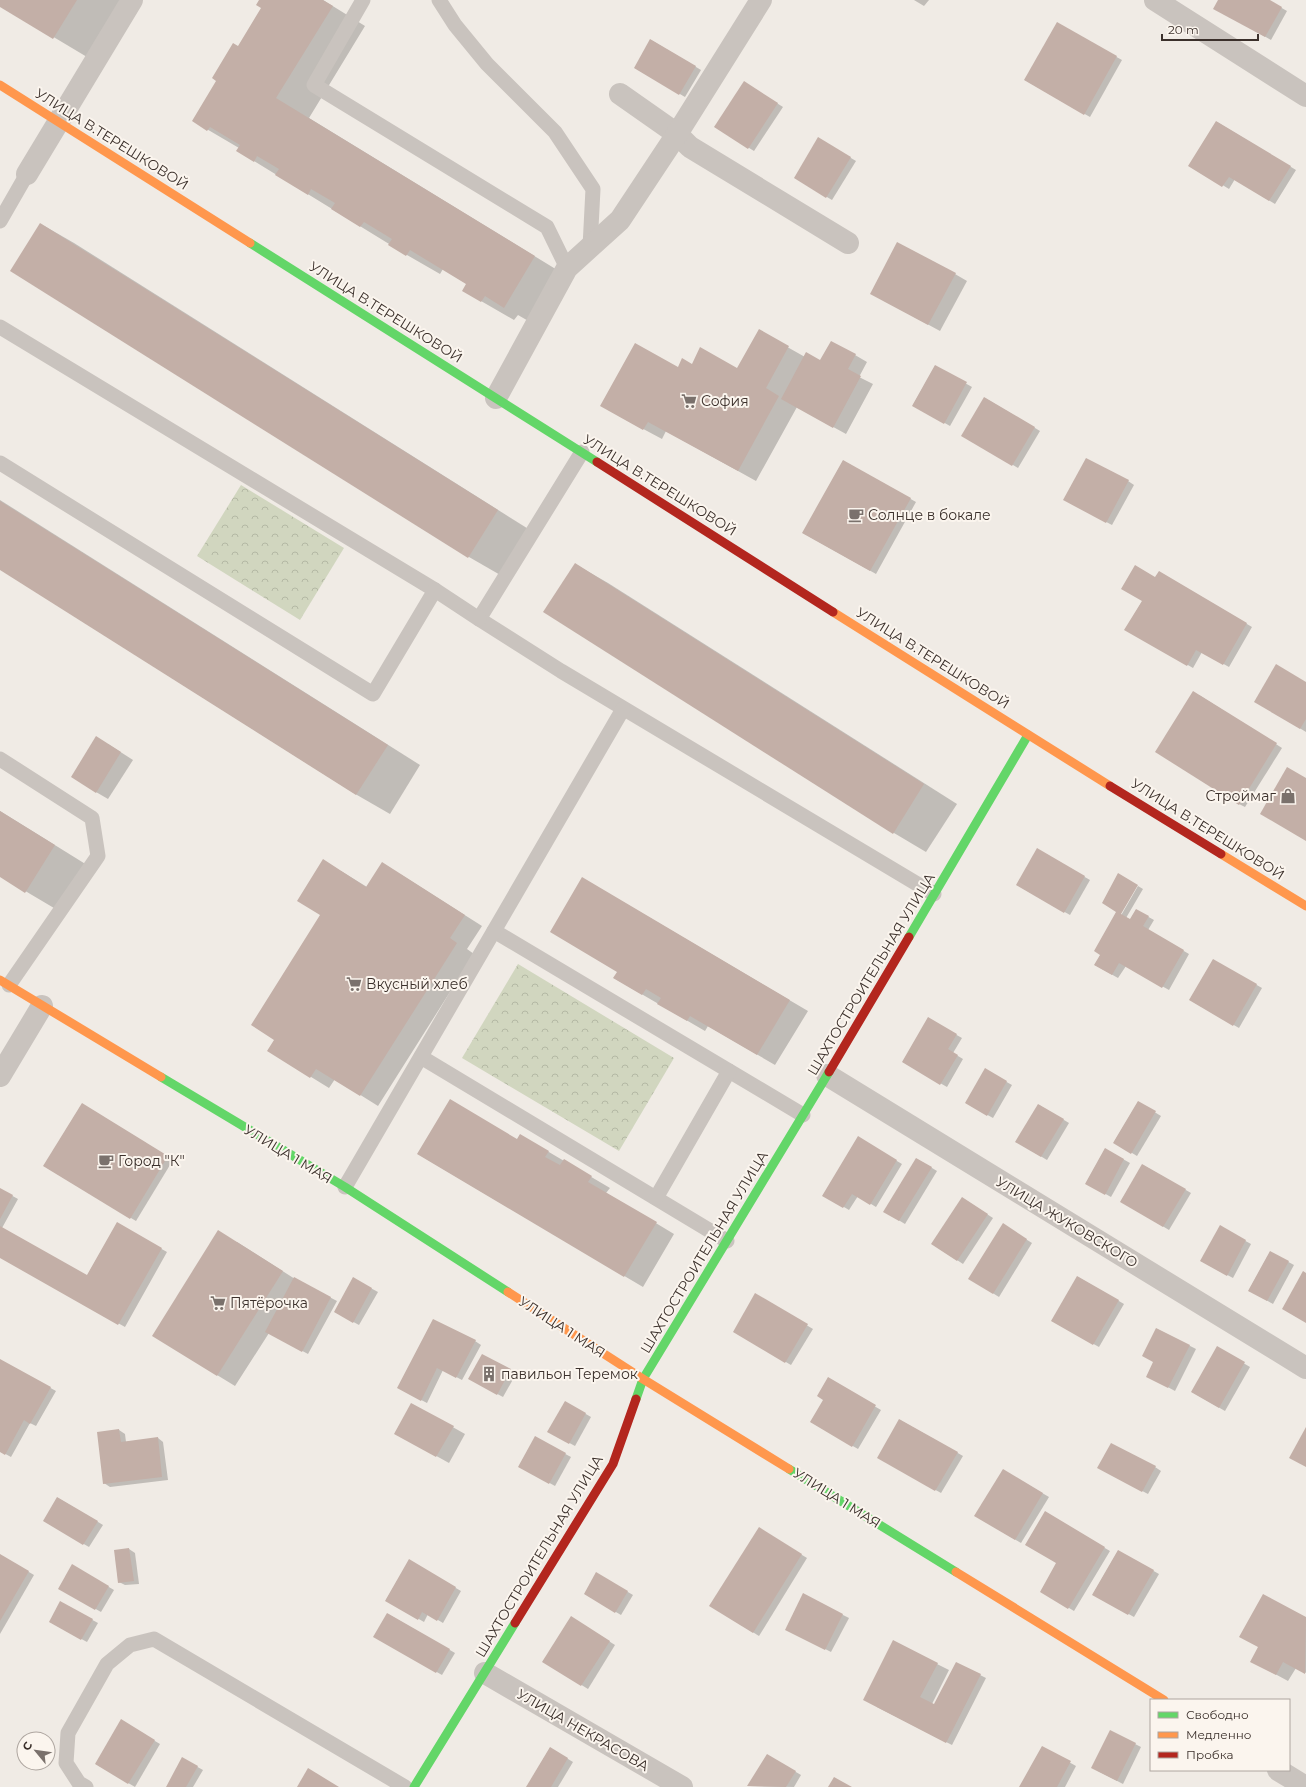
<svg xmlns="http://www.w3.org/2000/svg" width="1306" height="1787" viewBox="0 0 1306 1787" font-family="Montserrat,sans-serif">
<defs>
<pattern id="forest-crowns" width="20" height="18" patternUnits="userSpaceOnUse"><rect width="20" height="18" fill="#d1d6bf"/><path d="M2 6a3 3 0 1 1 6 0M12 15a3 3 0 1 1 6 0" fill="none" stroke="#b4b8a4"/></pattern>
</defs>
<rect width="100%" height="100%" fill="#f0ebe5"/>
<g fill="url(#forest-crowns)">
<path d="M241 485 344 548 300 620 197 556Z"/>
<path d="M518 964 674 1058 619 1151 462 1058Z"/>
</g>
<g fill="#0003">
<path d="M0 0H121L87 57 0 5Z"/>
<path d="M260 0H323L365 26 309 118 567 276 537 326 518 315 514 320 481 301 467 284 443 269 440 274 407 255 254 161 239 148 193 121 263 8Z"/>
<path d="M914 0H929L924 6Z"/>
<path d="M1219 0H1268L1287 11 1271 40 1215 8Z"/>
<path d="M1057 24 1122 60 1090 117 1025 80Z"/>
<path d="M651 40 701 70 685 97 635 68Z"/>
<path d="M750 86 783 107 754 151 715 127Z"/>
<path d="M1217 122 1296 170 1275 204 1235 179 1229 189 1190 165Z"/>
<path d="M819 139 856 161 832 200 795 178Z"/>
<path d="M41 224 74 243 530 530 502 576 469 557Z"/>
<path d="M955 274 967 281 940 331 883 300Z"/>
<path d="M759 331 805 357 821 361 855 355 867 362 859 377 873 384 846 434 797 407 756 481 666 431 662 439 619 416 678 368 692 365 738 369Z"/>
<path d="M935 366 972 387 950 426 913 405Z"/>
<path d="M985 398 1040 431 1018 468 963 435Z"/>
<path d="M843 461 916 502 876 574 803 533Z"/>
<path d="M1128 481 1134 485 1112 525 1070 503Z"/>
<path d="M0 500 420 765 390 814 357 795 0 569Z"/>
<path d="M575 564 608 583 957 804 926 852 894 833Z"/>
<path d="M1159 572 1252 627 1229 667 1202 652 1193 668 1126 629Z"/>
<path d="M1306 683V732L1255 701Z"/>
<path d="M1199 695 1282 748 1245 807 1239 804Z"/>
<path d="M108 744 133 760 108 799 96 792Z"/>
<path d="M0 811 87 865 59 911 0 876Z"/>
<path d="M1038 850 1090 880 1070 915 1017 885Z"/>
<path d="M341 871 367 887 400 874 482 926 467 949 474 954 378 1106 335 1079 329 1088 269 1051 275 1039 321 915Z"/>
<path d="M1118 875 1119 919 1138 886 1143 889 1126 918 1130 920 1136 910 1154 920 1148 930 1189 954 1169 990 1126 966 1118 978 1095 965 1101 954 1118 911Z"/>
<path d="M582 878 808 1011 775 1065 708 1026 705 1031 614 978 619 971Z"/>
<path d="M1213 960 1262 988 1239 1028 1190 1000Z"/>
<path d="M928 1019 962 1038 953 1053 963 1059 947 1087 903 1062Z"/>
<path d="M985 1070 1012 1085 993 1118 966 1103Z"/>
<path d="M1138 1102 1161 1116 1137 1156 1114 1142Z"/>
<path d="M82 1104 173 1160 136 1221 44 1166Z"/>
<path d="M1039 1105 1069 1123 1047 1160 1017 1142Z"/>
<path d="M520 1135 610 1188 606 1193 674 1234 643 1287 418 1154 517 1140Z"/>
<path d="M858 1138 902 1164 876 1207 858 1196 849 1210 824 1195Z"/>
<path d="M1105 1149 1130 1163 1111 1197 1086 1183Z"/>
<path d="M917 1159 937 1171 905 1224 885 1212Z"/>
<path d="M1143 1165 1191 1193 1169 1230 1121 1201Z"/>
<path d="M0 1189 18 1199 2 1228 87 1276 117 1224 167 1252 125 1327 0 1257Z"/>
<path d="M968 1202 993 1218 963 1264 933 1244Z"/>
<path d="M1003 1225 1032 1243 999 1297 970 1279Z"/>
<path d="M1220 1227 1251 1244 1233 1278 1201 1261Z"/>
<path d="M237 1242 295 1279 337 1301 308 1354 269 1333 235 1386 217 1375Z"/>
<path d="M1270 1252 1294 1265 1273 1304 1249 1290Z"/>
<path d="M1078 1277 1124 1304 1099 1347 1052 1321Z"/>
<path d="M354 1279 378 1292 359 1325 335 1312Z"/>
<path d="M756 1295 813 1329 791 1365 734 1332Z"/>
<path d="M1157 1329 1196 1349 1175 1391 1153 1379Z"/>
<path d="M475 1341 481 1345 462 1380 443 1370 427 1403 404 1391Z"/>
<path d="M1218 1348 1250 1367 1225 1411 1192 1392Z"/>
<path d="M0 1360 56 1391 36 1426 30 1423 11 1457 0 1451Z"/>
<path d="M510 1370 516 1374 503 1397 475 1382Z"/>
<path d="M828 1379 881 1410 858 1449 811 1422 825 1399Z"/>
<path d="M565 1402 591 1417 575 1446 549 1432Z"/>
<path d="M412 1404 465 1434 449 1463 395 1433Z"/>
<path d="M900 1420 963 1456 941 1493 879 1458Z"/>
<path d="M119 1430 125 1434 126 1442 158 1438 163 1442 168 1480 110 1487 104 1483Z"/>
<path d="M535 1438 571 1457 555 1486 519 1466Z"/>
<path d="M1155 1467 1161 1471 1148 1494 1104 1471Z"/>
<path d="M1003 1470 1049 1497 1021 1543 976 1516Z"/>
<path d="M58 1498 103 1525 89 1547 44 1521Z"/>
<path d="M1045 1513 1110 1551 1074 1611 1041 1591 1058 1563Z"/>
<path d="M759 1529 807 1558 759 1636 711 1606Z"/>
<path d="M129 1549 135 1553 139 1584 125 1585 119 1582 115 1551Z"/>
<path d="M1118 1551 1159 1574 1134 1617 1093 1594Z"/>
<path d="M0 1555 34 1575 0 1634Z"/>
<path d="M409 1561 461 1591 443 1623 428 1614 424 1622 386 1600Z"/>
<path d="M73 1566 114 1590 101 1612 59 1588Z"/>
<path d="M597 1574 633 1595 621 1615 585 1594Z"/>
<path d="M803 1595 849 1618 831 1652 792 1632Z"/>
<path d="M1263 1595 1306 1618V1673L1296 1668 1288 1681 1264 1668 1260 1647Z"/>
<path d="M61 1603 98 1623 87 1642 50 1622Z"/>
<path d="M388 1614 455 1653 442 1675 375 1637Z"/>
<path d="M577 1621 615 1645 588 1689 543 1661Z"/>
<path d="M937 1664 949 1670 932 1704 935 1706 980 1675 986 1678 952 1745 877 1707Z"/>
<path d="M121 1721 160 1744 135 1787 96 1764Z"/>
<path d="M1135 1744 1141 1747 1123 1784 1098 1771Z"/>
<path d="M1042 1747 1076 1766 1065 1787H1020Z"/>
<path d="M550 1748 573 1762 558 1787H527Z"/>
<path d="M767 1755 801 1775 794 1787 749 1786Z"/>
<path d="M183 1759 203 1770 193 1787H167Z"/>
</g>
<g fill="#c3afa7">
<path d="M0 0H77L53 39 0 7Z"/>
<path d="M259 0H323L333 6 276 98 535 256 504 308 485 296 481 302 462 291 466 284 410 250 406 256 388 245 392 239 364 222 360 227 331 209 335 203 311 189 308 195 275 175 279 169 257 156 254 162 236 151 240 145 210 127 207 131 192 121 216 81 212 78 233 43 238 46 261 8 256 5Z"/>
<path d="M1218 0H1270L1282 7 1265 37 1213 9Z"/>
<path d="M1057 22 1117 56 1084 115 1024 80Z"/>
<path d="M650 39 696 66 679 95 634 68Z"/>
<path d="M744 81 778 103 748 149 714 127Z"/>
<path d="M1216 121 1291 166 1269 201 1229 177 1222 187 1188 166Z"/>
<path d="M818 137 851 157 826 198 794 178Z"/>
<path d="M40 223 498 510 468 558 10 271Z"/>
<path d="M897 242 956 273 928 325 870 294Z"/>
<path d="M759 329 789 346 766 388 779 396 738 471 648 422 643 430 600 406 635 343 678 367 682 358 692 364 700 347 737 368Z"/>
<path d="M831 341 856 354 848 369 861 376 833 428 781 399 806 352 820 360Z"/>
<path d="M935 365 967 382 944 424 912 406Z"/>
<path d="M984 397 1035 427 1012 466 961 436Z"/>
<path d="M1086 458 1129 480 1106 523 1063 500Z"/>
<path d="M843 460 911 498 870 571 802 533Z"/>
<path d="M0 501 388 745 356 795 0 570Z"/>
<path d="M575 563 924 784 893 834 543 612Z"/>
<path d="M1135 565 1155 577 1159 571 1247 623 1223 665 1196 650 1187 666 1124 630 1142 601 1121 589Z"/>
<path d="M1276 664 1306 682V719L1300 729 1254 702Z"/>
<path d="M1193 691 1277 743 1239 805 1155 752Z"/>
<path d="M96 736 121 752 96 793 71 777Z"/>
<path d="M1287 767 1306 778V841L1260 814Z"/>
<path d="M0 811 55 845 25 893 0 877Z"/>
<path d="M1037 848 1085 876 1064 913 1016 885Z"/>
<path d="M323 859 366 887 382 862 465 915 450 938 457 943 360 1096 316 1069 310 1078 267 1051 274 1040 251 1025 320 915 297 901Z"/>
<path d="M1118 873 1138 885 1121 914 1130 919 1136 909 1149 916 1143 926 1184 950 1162 988 1119 963 1112 975 1094 965 1100 955 1094 951 1116 912 1102 903Z"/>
<path d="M582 877 790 1000 757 1055 690 1016 687 1021 657 1004 661 998 646 989 642 995 613 978 617 972 550 932Z"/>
<path d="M1213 959 1257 984 1233 1026 1189 1000Z"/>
<path d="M928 1017 957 1034 948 1049 958 1055 940 1085 902 1062Z"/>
<path d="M985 1068 1007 1081 987 1116 965 1103Z"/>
<path d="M450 1099 517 1139 520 1134 549 1151 545 1157 560 1165 564 1159 592 1176 588 1182 657 1222 624 1277 417 1154Z"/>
<path d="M1138 1101 1156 1111 1131 1154 1113 1143Z"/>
<path d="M82 1103 168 1156 130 1219 43 1166Z"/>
<path d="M1038 1104 1064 1119 1041 1157 1015 1142Z"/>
<path d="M858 1136 897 1160 870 1205 852 1194 843 1208 822 1196Z"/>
<path d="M1105 1148 1124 1159 1105 1195 1085 1184Z"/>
<path d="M916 1158 932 1167 899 1221 883 1212Z"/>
<path d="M1142 1164 1186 1189 1163 1227 1120 1202Z"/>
<path d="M0 1188 13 1195 0 1219Z"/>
<path d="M962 1197 988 1214 957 1261 931 1244Z"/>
<path d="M117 1222 162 1248 118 1325 0 1258V1226L87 1275Z"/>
<path d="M1003 1223 1027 1239 993 1294 968 1279Z"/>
<path d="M1220 1225 1246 1240 1227 1276 1200 1261Z"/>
<path d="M218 1230 283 1271 217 1376 152 1336Z"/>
<path d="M1270 1251 1289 1261 1267 1301 1248 1291Z"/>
<path d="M1303 1271 1306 1273V1323L1282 1309Z"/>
<path d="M1077 1276 1119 1300 1093 1345 1051 1321Z"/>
<path d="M294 1277 331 1297 302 1352 265 1332Z"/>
<path d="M353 1277 372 1288 353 1323 334 1312Z"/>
<path d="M755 1293 808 1324 785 1363 733 1332Z"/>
<path d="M433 1319 476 1340 456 1378 437 1368 421 1401 397 1388Z"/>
<path d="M1156 1328 1190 1345 1168 1388 1146 1377 1153 1362 1142 1356Z"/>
<path d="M1217 1346 1245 1362 1219 1408 1191 1392Z"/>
<path d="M482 1354 511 1369 497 1395 468 1379Z"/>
<path d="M0 1359 51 1387 30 1424 24 1420 5 1455 0 1452Z"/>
<path d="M828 1377 876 1405 852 1447 810 1422 823 1400 817 1396Z"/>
<path d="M565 1401 586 1413 569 1444 547 1432Z"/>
<path d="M411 1403 454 1426 436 1457 394 1434Z"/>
<path d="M899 1419 958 1452 935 1491 877 1458Z"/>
<path d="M1306 1427V1467L1289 1458Z"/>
<path d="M119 1429 121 1442 158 1437 162 1477 103 1484 97 1432Z"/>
<path d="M535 1436 566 1453 549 1484 518 1467Z"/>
<path d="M1111 1443 1156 1466 1142 1492 1097 1468Z"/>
<path d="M1003 1469 1043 1493 1015 1540 974 1516Z"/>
<path d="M57 1497 98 1521 83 1545 43 1521Z"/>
<path d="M1045 1511 1105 1547 1068 1609 1040 1592 1056 1563 1025 1545Z"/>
<path d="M759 1527 802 1554 753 1633 709 1606Z"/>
<path d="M129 1548 134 1581 118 1583 114 1550Z"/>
<path d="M1118 1550 1154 1570 1128 1615 1092 1595Z"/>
<path d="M0 1554 29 1571 0 1621Z"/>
<path d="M409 1559 456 1587 437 1621 422 1612 418 1620 385 1601Z"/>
<path d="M72 1564 109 1586 95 1610 58 1589Z"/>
<path d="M596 1572 628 1591 615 1613 584 1594Z"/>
<path d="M803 1593 843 1614 825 1650 785 1630Z"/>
<path d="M1263 1594 1306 1617 1305 1674 1283 1662 1276 1675 1250 1662 1258 1647 1239 1637Z"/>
<path d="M60 1601 93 1619 81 1640 49 1622Z"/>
<path d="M387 1613 450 1649 436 1673 373 1637Z"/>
<path d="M571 1616 610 1641 581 1686 542 1662Z"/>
<path d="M893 1640 938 1663 920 1697 934 1704 956 1662 981 1674 946 1743 863 1700Z"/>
<path d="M121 1719 155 1740 128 1784 95 1764Z"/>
<path d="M1110 1730 1136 1743 1117 1781 1091 1768Z"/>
<path d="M1042 1746 1071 1761 1057 1787H1019Z"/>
<path d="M550 1747 568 1758 551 1787H526Z"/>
<path d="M767 1754 796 1771 786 1787 747 1786Z"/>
<path d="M182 1757 198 1766 186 1787H166Z"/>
<path d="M308 1768 339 1787H297Z"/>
<path d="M834 1777 852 1787H828Z"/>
</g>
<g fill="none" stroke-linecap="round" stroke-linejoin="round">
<g stroke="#c9c3be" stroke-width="15">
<path d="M363 0 314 85 547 227 567 268"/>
<path d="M439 0 455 25 487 64 555 132 593 189 590 247"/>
<path d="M0 221 27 174"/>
<path d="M0 327 435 590 373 694 0 463"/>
<path d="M582 452 479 619 561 671 934 894"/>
<path d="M435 590 479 619"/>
<path d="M0 759 92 818 98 856 9 985"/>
<path d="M494 931 803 1115"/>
<path d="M421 1057 727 1241"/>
<path d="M345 1187 623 709"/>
<path d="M656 1198 729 1071"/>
<path d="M86 1787 79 1783 66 1763 68 1733 107 1664 130 1645 154 1639 405 1787"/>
</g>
<g stroke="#c9c3be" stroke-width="22">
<path d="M1155 0 1306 96"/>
<path d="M620 94 677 134 690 147 848 243"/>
<path d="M27 174 132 0"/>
<path d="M496 398 567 268 620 220 677 134 761 0"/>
<path d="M827 1075 1306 1368"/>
<path d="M0 1076 42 1006"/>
<path d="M485 1673 682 1787"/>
<path d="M1278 1770 1306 1787"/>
</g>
<g stroke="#63d668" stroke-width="9">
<path d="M250 243 597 462"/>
<path d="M909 937 1028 735"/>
<path d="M161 1077 345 1187 508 1292"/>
<path d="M636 1399 643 1379 829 1072"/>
<path d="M789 1469 956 1572"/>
<path d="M414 1787 515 1623"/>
</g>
<g stroke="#ff974d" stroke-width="9">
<path d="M0 85 250 243"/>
<path d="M833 612 1110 786"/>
<path d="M1221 854 1306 906"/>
<path d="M0 980 161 1077"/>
<path d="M508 1292 643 1379 789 1469"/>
<path d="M956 1572 1164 1700"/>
</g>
<g stroke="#b3261e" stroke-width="9">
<path d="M597 462 833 612"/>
<path d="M1110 786 1221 854"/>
<path d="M829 1072 909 937"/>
<path d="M515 1623 613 1464 636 1399"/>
</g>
</g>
<defs>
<symbol id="supermarket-bare" viewBox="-9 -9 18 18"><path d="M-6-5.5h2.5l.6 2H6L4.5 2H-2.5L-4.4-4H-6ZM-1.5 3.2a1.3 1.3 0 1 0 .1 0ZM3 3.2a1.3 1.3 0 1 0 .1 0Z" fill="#7a716c" stroke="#fbf5ee" stroke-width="2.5" paint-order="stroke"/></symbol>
<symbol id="cafe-bare" viewBox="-9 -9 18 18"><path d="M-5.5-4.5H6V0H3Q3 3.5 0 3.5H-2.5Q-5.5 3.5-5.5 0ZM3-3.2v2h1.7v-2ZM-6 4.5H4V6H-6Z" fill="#7a716c" stroke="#fbf5ee" stroke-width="2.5" paint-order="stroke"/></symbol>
<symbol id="shop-bare" viewBox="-9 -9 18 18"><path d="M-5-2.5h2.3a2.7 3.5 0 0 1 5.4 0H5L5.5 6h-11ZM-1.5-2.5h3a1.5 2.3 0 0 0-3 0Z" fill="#7a716c" stroke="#fbf5ee" stroke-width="2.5" paint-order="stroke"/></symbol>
<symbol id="building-bare" viewBox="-9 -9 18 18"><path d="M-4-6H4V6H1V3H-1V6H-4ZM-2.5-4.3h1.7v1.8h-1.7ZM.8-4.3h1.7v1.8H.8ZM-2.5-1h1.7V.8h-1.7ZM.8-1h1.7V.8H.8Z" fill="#7a716c" stroke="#fbf5ee" stroke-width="2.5" paint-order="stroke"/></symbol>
</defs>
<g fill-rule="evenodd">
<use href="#supermarket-bare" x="678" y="390" width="22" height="22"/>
<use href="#cafe-bare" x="845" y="504" width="22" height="22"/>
<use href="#shop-bare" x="1277" y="785" width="22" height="22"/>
<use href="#supermarket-bare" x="343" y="973" width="22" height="22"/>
<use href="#cafe-bare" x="95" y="1150" width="22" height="22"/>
<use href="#supermarket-bare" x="207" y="1292" width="22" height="22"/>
<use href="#building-bare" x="478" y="1363" width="22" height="22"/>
</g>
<g text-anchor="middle" stroke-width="4" stroke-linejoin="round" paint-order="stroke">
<g font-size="14" fill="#3b302b" stroke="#fbf5ee">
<text transform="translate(112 139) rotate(32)" y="5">УЛИЦА В.ТЕРЕШКОВОЙ</text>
<text transform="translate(386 312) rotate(32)" y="5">УЛИЦА В.ТЕРЕШКОВОЙ</text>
<text transform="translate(660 485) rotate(32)" y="5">УЛИЦА В.ТЕРЕШКОВОЙ</text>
<text transform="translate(933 658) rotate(32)" y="5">УЛИЦА В.ТЕРЕШКОВОЙ</text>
<text transform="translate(1208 829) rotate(32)" y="5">УЛИЦА В.ТЕРЕШКОВОЙ</text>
<text transform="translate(871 974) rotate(-59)" y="5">ШАХТОСТРОИТЕЛЬНАЯ УЛИЦА</text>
<text transform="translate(288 1154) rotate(31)" y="5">УЛИЦА 1 МАЯ</text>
<text transform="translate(1067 1222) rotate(31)" y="5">УЛИЦА ЖУКОВСКОГО</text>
<text transform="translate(704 1252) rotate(-59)" y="5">ШАХТОСТРОИТЕЛЬНАЯ УЛИЦА</text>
<text transform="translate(562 1327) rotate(33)" y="5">УЛИЦА 1 МАЯ</text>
<text transform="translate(837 1498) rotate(32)" y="5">УЛИЦА 1 МАЯ</text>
<text transform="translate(539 1556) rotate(-59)" y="5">ШАХТОСТРОИТЕЛЬНАЯ УЛИЦА</text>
<text transform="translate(583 1730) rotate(30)" y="5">УЛИЦА НЕКРАСОВА</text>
</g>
<g font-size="14" fill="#3b302b" stroke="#fbf5ee" text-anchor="start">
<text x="701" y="406">София</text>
<text x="868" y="520">Солнце в бокале</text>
<text x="1276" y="801" text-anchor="end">Строймаг</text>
<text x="366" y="989">Вкусный хлеб</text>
<text x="118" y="1166">Город "К"</text>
<text x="230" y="1308">Пятёрочка</text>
<text x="501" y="1379">павильон Теремок</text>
</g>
</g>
<rect x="1150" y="1699" width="140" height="72" fill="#fbf5ee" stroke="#aea6a0"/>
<rect x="1158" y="1712" width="20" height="6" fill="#63d668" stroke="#aea6a0"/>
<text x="1186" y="1719" font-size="12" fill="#3b302b">Свободно</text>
<rect x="1158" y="1732" width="20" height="6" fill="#ff974d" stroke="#aea6a0"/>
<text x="1186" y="1739" font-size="12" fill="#3b302b">Медленно</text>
<rect x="1158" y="1752" width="20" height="6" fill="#b3261e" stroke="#aea6a0"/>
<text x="1186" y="1759" font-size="12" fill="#3b302b">Пробка</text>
<g transform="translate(36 1751) rotate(299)"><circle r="19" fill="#fbf5ee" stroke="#aea6a0"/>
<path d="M0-3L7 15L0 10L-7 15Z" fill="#7a716c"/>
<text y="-6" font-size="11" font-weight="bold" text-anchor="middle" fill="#3b302b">С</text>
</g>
<path d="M1162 34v6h96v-6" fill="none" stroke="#3b302b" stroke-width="2"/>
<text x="1168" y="34" font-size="12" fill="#3b302b" stroke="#fbf5ee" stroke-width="3" paint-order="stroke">20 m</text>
</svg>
